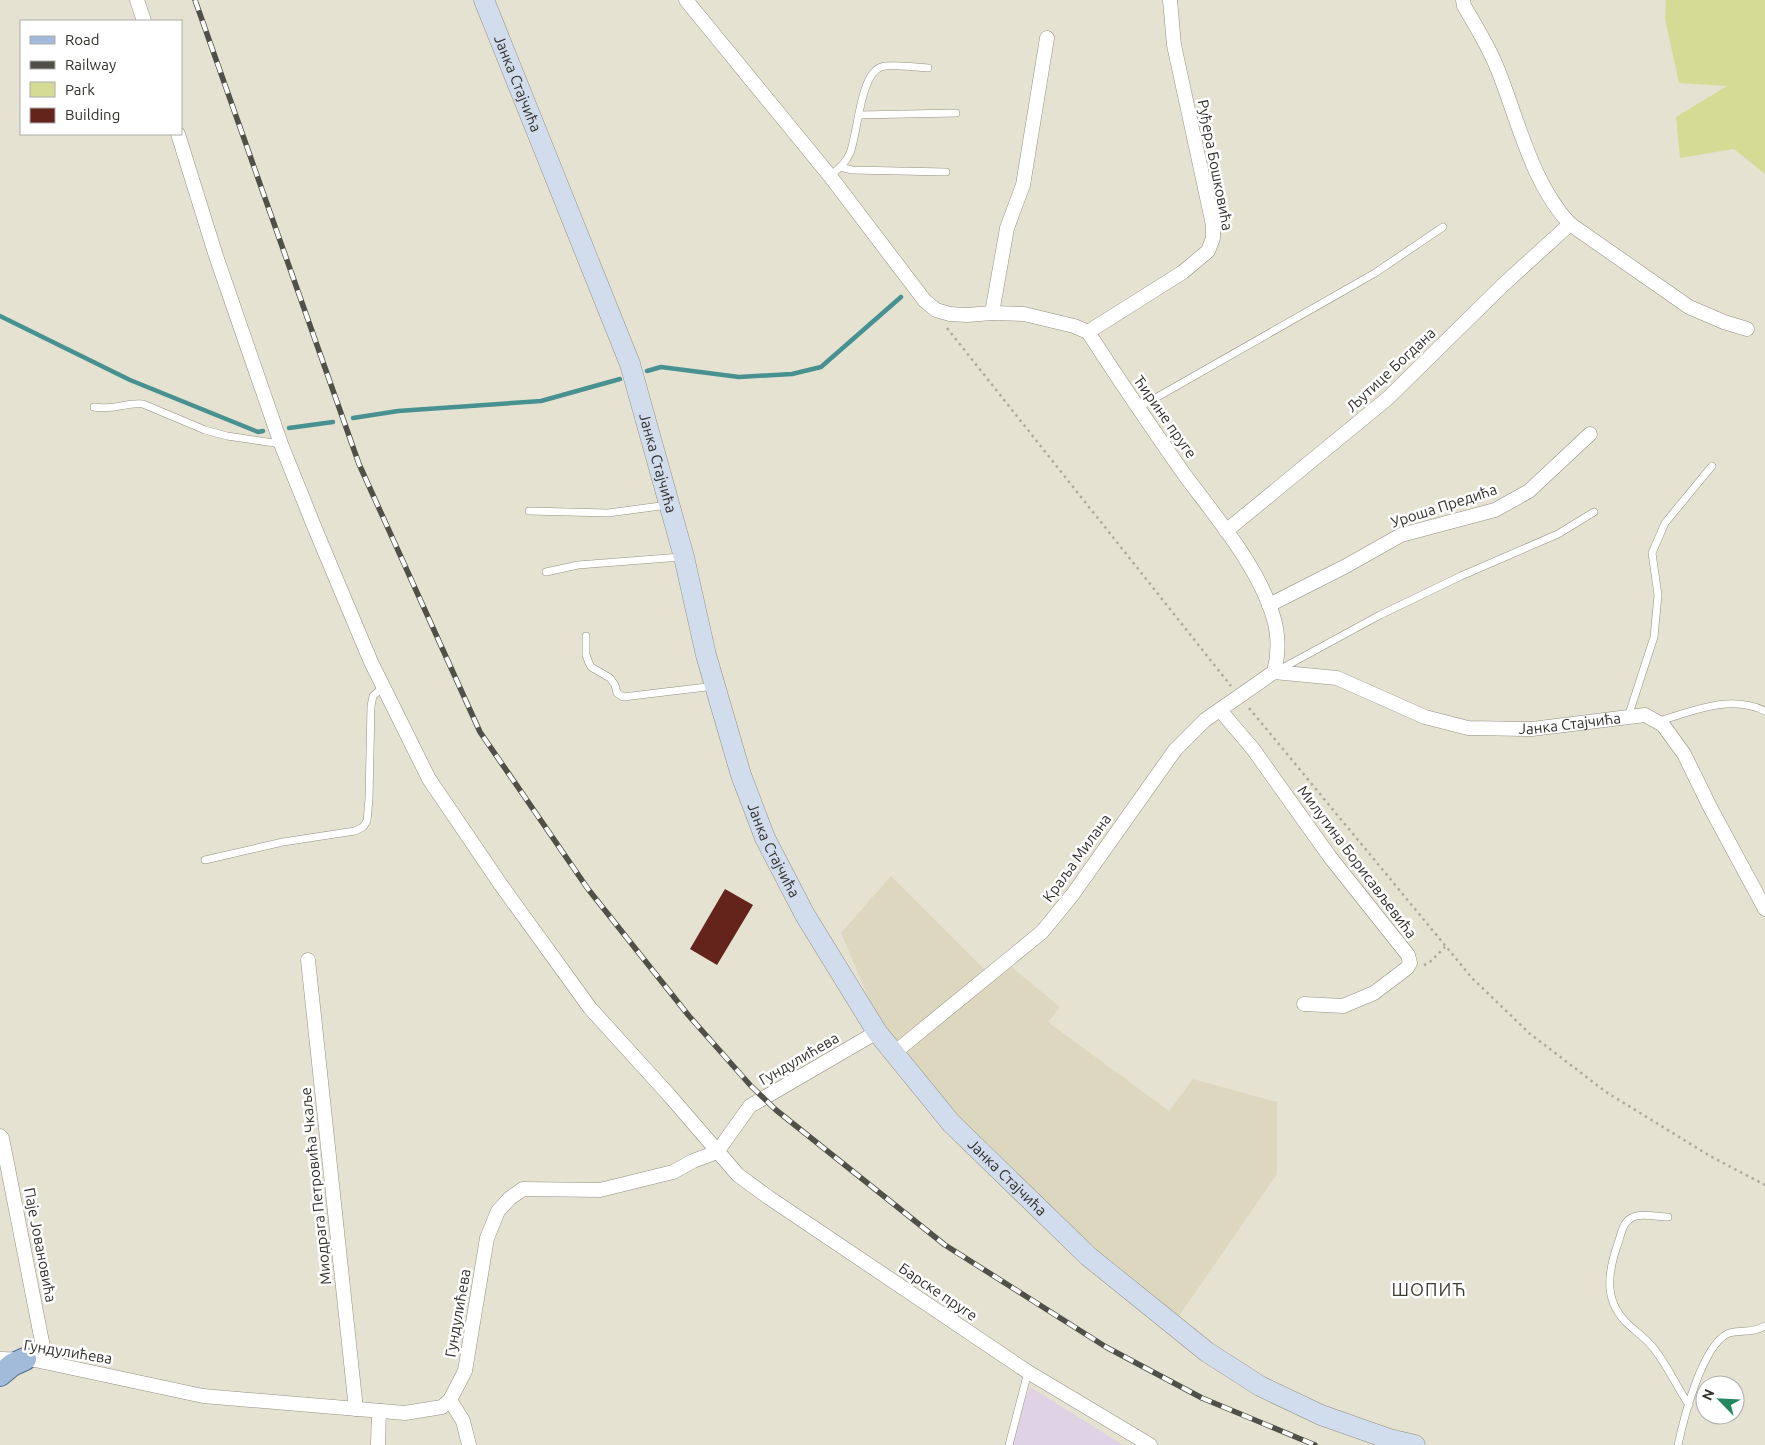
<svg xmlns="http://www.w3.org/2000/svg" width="1765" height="1445" viewBox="0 0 1765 1445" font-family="Ubuntu,sans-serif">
<rect width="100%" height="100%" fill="#e5e2d2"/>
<path fill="#ddd7c0" d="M891 876 985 970 1003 960 1060 1007 1048 1022 1169 1111 1193 1079 1277 1102V1174L1179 1316 1068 1225 958 1122 874 1011 841 933Z"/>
<path fill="#dfd2e5" d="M1030 1387 1123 1445H1008Z"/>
<path fill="#d5db95" d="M1666 0H1765V174L1734 149 1680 158 1676 117 1727 86 1679 83 1665 19Z"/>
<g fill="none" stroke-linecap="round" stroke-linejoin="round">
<g stroke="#489191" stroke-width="4.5">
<path d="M0 316 130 380 258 432 263 431"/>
<path d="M647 371 661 367 739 377 792 374 821 367 901 297"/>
<path d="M353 418 398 411 541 401 620 379"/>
<path d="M289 428 333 422"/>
</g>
</g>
<path fill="#64241c" d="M725 889 753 905 717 965 690 949Z"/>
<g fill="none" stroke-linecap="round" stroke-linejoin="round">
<defs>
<g id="lane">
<path d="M859 115 956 113"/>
<path d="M840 167 852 170 946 172"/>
<path d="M830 176C838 169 846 163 850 153 858 133 860 74 881 67 890 64 916 67 928 68"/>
<path d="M94 407C114 411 125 402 143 404L205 430 227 436 281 444"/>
<path d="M1138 408 1375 273 1443 227"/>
<path d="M529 511 608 513 668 505"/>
<path d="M546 572 578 565 681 557"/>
<path d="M586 636V655L589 663 591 667 610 678 615 685 617 693 623 697 715 686"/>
<path d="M1277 671 1380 615 1461 576 1558 534 1594 512"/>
<path d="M1628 717 1654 637 1658 595 1652 553 1665 523 1712 466"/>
<path d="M1659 721C1694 711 1730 694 1765 711"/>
<path d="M205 860 283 842 355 831 363 827 367 821 369 799 371 706 373 696 383 687"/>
<path d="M1668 1217C1655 1217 1633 1210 1625 1224 1621 1230 1620 1239 1617 1246 1607 1276 1604 1303 1630 1326 1639 1334 1648 1340 1655 1350 1668 1367 1677 1387 1689 1405"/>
<path d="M1009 1445 1028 1372"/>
<path d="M1678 1445C1684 1417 1702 1347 1727 1334 1734 1331 1739 1332 1746 1331 1753 1331 1759 1329 1765 1326"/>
</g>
<g id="street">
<path d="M137 0 144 21"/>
<path d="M686 0 830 176 925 301 936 310 950 314 967 315 992 313 1024 314 1074 326 1088 332C1119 380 1151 427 1184 474 1215 516 1258 566 1273 616 1279 635 1279 653 1274 672"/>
<path d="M1463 0 1464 6C1476 26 1489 47 1498 70 1518 120 1532 184 1570 224L1689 307 1724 322 1747 329"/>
<path d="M178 134 216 256 281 444 316 531 371 662 429 779 501 885 590 1008 669 1095 738 1175 768 1197 1028 1372 1150 1445"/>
<path d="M992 313 1007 228 1023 185 1047 38"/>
<path d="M1088 332 1183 272 1208 251 1213 238V225L1174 45 1170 0"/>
<path d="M1226 531 1388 398 1504 284 1570 224"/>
<path d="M1269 605 1346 566 1401 535 1495 510 1529 491 1590 434"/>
<path id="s1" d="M1274 672 1337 678 1425 717 1468 728 1532 729 1645 715 1663 725 1684 754 1710 807 1765 909"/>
<path d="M1220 710 1253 749 1330 857 1408 955 1410 963 1407 968 1374 993 1343 1006 1304 1004"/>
<path d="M308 960 356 1409"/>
<path d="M894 1053 1042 932 1073 894 1175 750 1205 720 1274 672"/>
<path d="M0 1136 2 1138 46 1362"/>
<path d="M0 1359 35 1360 203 1396 405 1413 442 1407 450 1400 465 1371 487 1238 498 1211 510 1198 523 1189 600 1190 673 1172 693 1161 717 1152 750 1106 877 1032"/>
<path d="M450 1400 463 1421 469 1445"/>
<path d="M378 1445 379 1411"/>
</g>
<g id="secondary">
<path id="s2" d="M484 0 630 364 684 557 706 655 741 775 765 838 805 915 877 1032 951 1123 1088 1256 1207 1352 1260 1386 1321 1415 1389 1439 1415 1445"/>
</g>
<path id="primary" d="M0 1375 12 1365 25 1359"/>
</defs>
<use href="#lane" stroke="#939081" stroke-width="8"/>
<use href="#street" stroke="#939081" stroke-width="15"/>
<use href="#secondary" stroke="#939081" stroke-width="21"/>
<use href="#primary" stroke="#536c8c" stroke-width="24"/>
<g stroke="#adab9e" stroke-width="2.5" stroke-dasharray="2.5 4" stroke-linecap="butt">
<path d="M947 328 1231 686"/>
<path d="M1249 708 1472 978 1529 1033 1606 1092 1710 1156 1765 1185"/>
<path d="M1424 965 1429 963 1445 947"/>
</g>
<use href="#lane" stroke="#fff" stroke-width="7"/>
<use href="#street" stroke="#fff" stroke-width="14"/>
<use href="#secondary" stroke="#d1dded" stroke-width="20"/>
<use href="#primary" stroke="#a3bbda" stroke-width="22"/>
<defs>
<path id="rail" d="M195 0 359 464 480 732 588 889 689 1016 751 1086 776 1110 945 1245 1106 1347 1202 1398 1315 1445"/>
</defs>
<use href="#rail" stroke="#515048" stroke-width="5.5"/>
<use href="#rail" stroke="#fff" stroke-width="4" stroke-dasharray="11" stroke-linecap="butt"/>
</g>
<g text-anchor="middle" stroke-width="5" stroke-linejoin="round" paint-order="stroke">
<g font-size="15" fill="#302f29" stroke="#fff">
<text dy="5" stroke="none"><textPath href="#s2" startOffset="90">Јанка Стајчића</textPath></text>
<text transform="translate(1215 165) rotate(79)" y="5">Руђера Бошковића</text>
<text transform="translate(1391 370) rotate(-43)" y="5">Љутице Богдана</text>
<text transform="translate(1165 417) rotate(55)" y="5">Ћирине пруге</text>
<text dy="5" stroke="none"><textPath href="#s2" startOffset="495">Јанка Стајчића</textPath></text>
<text transform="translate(1444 506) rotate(-18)" y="5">Уроша Предића</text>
<text dy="5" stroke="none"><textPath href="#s1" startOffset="306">Јанка Стајчића</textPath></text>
<text dy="5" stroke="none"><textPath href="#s2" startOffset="900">Јанка Стајчића</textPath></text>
<text transform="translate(1077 858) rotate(-54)" y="5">Краља Милана</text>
<text transform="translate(1357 862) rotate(53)" y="5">Милутина Борисављевића</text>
<text transform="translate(799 1059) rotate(-30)" y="5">Гундулићева</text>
<text dy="5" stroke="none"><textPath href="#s2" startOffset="1305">Јанка Стајчића</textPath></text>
<text transform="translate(316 1186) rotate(-96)" y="5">Миодрага Петровића Чкаље</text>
<text transform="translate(40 1245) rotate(79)" y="5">Паје Јовановића</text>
<text transform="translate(938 1292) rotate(34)" y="5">Барске пруге</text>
<text transform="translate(458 1313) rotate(-80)" y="5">Гундулићева</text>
<text transform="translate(68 1352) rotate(9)" y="5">Гундулићева</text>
</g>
<g font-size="18" letter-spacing="1" fill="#3f3c30" stroke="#fff">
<text x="1429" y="1296">ШОПИЋ</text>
</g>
</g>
<rect x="20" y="20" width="162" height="115" fill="#ffffff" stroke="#acaca9"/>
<rect x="30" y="36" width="25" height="8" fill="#a3bbda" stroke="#acaca9"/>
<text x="65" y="45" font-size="15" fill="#302f29">Road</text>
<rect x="30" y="61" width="25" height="8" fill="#515048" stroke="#acaca9"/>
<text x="65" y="70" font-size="15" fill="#302f29">Railway</text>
<rect x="30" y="82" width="25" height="15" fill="#d5db95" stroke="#acaca9"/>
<text x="65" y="95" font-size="15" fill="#302f29">Park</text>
<rect x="30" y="108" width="25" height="15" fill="#64241c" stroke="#acaca9"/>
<text x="65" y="120" font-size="15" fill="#302f29">Building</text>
<g transform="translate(1720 1400) rotate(294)"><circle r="24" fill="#ffffff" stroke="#acaca9"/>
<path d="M0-4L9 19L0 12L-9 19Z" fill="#238762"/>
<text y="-8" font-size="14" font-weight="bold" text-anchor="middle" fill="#302f29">N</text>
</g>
</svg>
